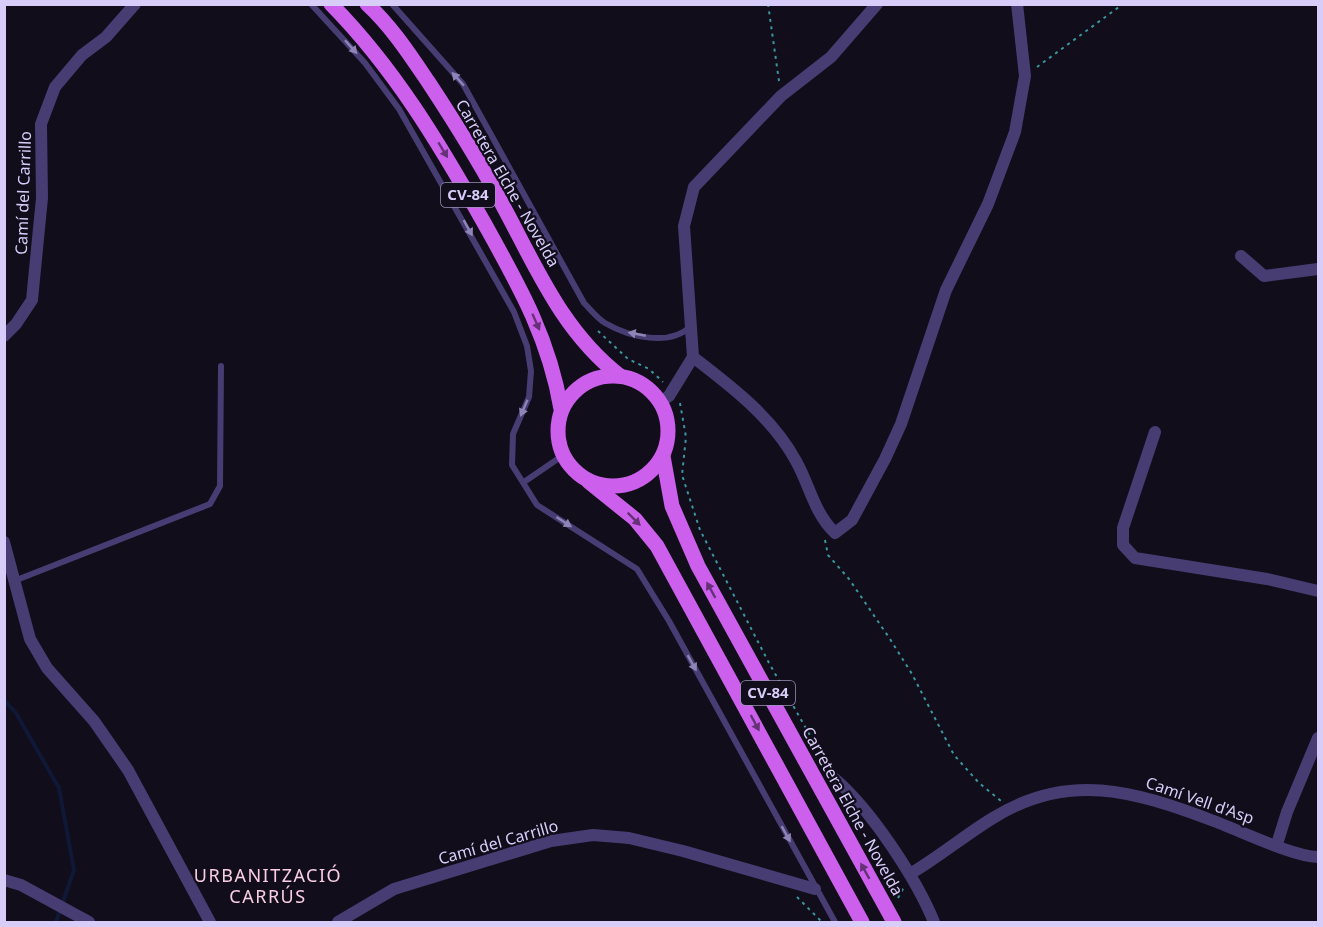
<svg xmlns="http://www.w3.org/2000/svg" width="1323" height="927" viewBox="0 0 1323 927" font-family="'Noto Sans',sans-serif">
<rect width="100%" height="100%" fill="#110d1a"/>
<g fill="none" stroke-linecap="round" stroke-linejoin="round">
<path stroke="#0f1836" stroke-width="4" d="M4 700 16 713 59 788 74 870 56 922"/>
<g stroke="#3a969f" stroke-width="2" stroke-dasharray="3 4.5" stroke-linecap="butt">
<path d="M768 4 779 81"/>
<path d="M1037 67 1123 4"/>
<path d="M598 331 628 359 649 369 663 382"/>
<path d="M680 403 686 437 682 475 700 530 769 663 829 769"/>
<path d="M825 540 828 555 849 579 890 639 912 674 954 755 979 783 1001 801"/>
<path d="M797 897 822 922"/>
<path d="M898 898 904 887"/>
</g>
<g stroke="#473d73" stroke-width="6">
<path d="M311 4 365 63 399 109 514 312 527 346 531 371 529 397 513 434 512 465 537 505 637 569 669 621 835 922"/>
<path d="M392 4 463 84 584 303C591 310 597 318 605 323 629 337 670 347 691 326"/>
<path d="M524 482 562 456"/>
<path d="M14 581 210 504 220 486 221 366"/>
</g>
<g stroke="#473d73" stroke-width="12">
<path d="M1241 256 1264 276 1318 269"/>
<path d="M4 336 16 324 32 300 42 198 41 124 55 87 82 55 106 37 135 4"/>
<path d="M693 357C731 386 773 418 796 461 810 486 814 513 835 533L852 520 885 459 901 424 946 290 988 204 1015 132 1025 76 1017 4"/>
<path d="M660 402 669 396 693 357 684 226 694 187 781 96 831 57 877 4"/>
<path d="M1155 432 1123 528V545L1135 558 1267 579 1318 591"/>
<path d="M4 542 30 639 47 668 94 721 128 770 210 922"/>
<path d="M835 779C871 810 916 878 934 922"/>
<path d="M1277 844 1287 812 1318 738"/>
<path d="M910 874C939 857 965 835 993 818 1068 771 1134 791 1211 820 1239 830 1291 856 1318 857"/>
<path d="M4 880 21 885 89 922"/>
<path d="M338 922 394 889 551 841 593 835 629 838 683 851 815 889"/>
</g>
<g stroke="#cc60ec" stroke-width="15">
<path d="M331 4C394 68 439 143 483 221 518 284 549 337 561 409"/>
<path d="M367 4C392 27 410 55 429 83 458 127 485 171 509 217 540 276 566 334 620 376"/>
<circle cx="613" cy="431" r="55"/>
<path d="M663 456 672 506 698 566 894 922"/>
<path d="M589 482 635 519 657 546 862 922"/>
</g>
</g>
<defs><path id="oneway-solid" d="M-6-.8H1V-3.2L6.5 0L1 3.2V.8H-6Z" transform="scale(1.5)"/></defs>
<g fill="#9084b6">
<use href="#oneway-solid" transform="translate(351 47) rotate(48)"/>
<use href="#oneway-solid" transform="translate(458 79) rotate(-132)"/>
<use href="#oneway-solid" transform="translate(468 228) rotate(61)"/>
<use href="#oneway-solid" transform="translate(637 334) rotate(-169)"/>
<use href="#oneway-solid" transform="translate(524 408) rotate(113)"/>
<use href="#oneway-solid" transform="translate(564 522) rotate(33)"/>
<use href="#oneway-solid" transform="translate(692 663) rotate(61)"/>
<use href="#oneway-solid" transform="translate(786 834) rotate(61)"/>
</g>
<g fill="#653278">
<use href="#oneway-solid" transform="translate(443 150) rotate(59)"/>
<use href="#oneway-solid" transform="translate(536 322) rotate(66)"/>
<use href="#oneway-solid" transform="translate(634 519) rotate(45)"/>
<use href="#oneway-solid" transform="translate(711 590) rotate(-119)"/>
<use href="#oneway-solid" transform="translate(755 723) rotate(62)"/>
<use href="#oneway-solid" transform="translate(865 871) rotate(-119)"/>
</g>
<g text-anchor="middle" stroke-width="4.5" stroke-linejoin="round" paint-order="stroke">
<g fill="#110d1a" stroke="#9c93b6" stroke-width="1.5">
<rect x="441" y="183" width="54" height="24" rx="4.5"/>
<rect x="741" y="681" width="54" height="24" rx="4.5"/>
</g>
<g font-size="15" font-weight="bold" fill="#d8ccf9">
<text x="468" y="200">CV-84</text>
<text x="768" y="698">CV-84</text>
</g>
<g font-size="16" fill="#d8ccf9" stroke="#110d1a">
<text transform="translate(508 183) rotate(60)" y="6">Carretera Elche - Novelda</text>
<text transform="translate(23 193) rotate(-88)" y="6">Camí del Carrillo</text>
<text transform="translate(1200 800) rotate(19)" y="6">Camí Vell d'Asp</text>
<text transform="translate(853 811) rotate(61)" y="6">Carretera Elche - Novelda</text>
<text transform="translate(498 842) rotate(-16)" y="6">Camí del Carrillo</text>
</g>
<g font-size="18" letter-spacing="1.5" fill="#f9cee3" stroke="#110d1a">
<text x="268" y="882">URBANITZACIÓ<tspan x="268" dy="21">CARRÚS</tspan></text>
</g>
</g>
<rect width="1323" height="927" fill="none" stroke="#d8ccf9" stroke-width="12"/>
</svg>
